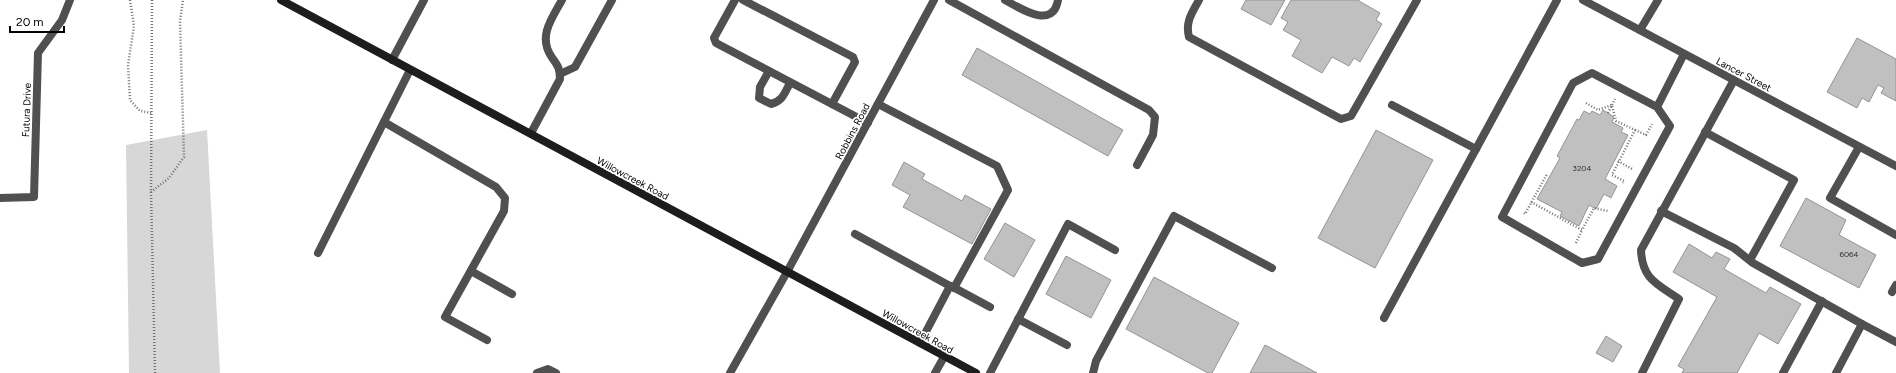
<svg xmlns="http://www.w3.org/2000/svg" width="1896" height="373" viewBox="0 0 1896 373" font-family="Figtree,sans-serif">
<rect width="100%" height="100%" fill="#fff"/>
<path fill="#d7d7d7" d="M207 130 220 373H129L126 145Z"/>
<g fill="#c0c0c0" stroke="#949494">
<path d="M1246 0H1285L1271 25 1241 9Z"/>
<path d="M1291 0H1359V1L1380 13 1376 20 1382 24 1360 62 1354 58 1349 66 1332 57 1322 73 1292 56 1301 40 1283 30 1288 22 1281 18Z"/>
<path d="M1857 38 1896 59V101L1881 93 1884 88 1878 85 1869 102 1862 98 1857 108 1827 92Z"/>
<path d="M977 48 1123 130 1108 156 962 75Z"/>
<path d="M1603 110 1614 117 1612 122 1623 128 1621 132 1628 135 1605 179 1617 186 1611 198 1604 194 1596 209 1589 205 1579 226 1560 216 1562 212 1537 199 1560 158 1557 156 1577 119 1579 120 1584 111 1590 114 1592 111 1600 115Z"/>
<path d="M1376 130 1433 160 1375 268 1318 238Z"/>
<path d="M904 162 925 174 922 179 962 201 965 195 991 209 972 244 903 207 910 195 892 185Z"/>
<path d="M1806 198 1846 220 1839 235 1876 255 1859 288 1780 246Z"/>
<path d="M1005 223 1035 240 1014 277 984 259Z"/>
<path d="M1689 244 1712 258 1716 252 1730 259 1724 269 1766 293 1770 287 1801 304 1778 344 1759 333 1737 373H1682L1684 369 1678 366 1717 297 1673 272Z"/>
<path d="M1066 256 1111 280 1091 318 1046 294Z"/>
<path d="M1154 277 1239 323 1212 373H1208L1126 329Z"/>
<path d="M1606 336 1622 346 1613 362 1596 353Z"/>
<path d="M1265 345 1317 373H1250Z"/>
</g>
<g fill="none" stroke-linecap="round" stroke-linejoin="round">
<g stroke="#727272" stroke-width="2.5" stroke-dasharray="1 2" stroke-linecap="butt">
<path d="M130 0 134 26 128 65 130 100 140 111 152 113"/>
<path d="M152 0 151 192 155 373"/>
<path d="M1586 103 1598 110 1612 105 1616 121 1635 130 1612 175 1624 181 1623 183"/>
<path d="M1608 113 1615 99"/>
<path d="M1635 130 1646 135 1652 124"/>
<path d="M1618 161 1632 169"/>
<path d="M151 192 169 178 184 157 180 21 183 0"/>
<path d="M1531 202 1582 230 1594 208 1608 211"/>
<path d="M1524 213 1525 214 1547 174"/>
<path d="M1576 243 1582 230"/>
</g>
<g stroke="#505050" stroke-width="8">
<path d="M735 0 714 38 716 43 868 123"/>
<path d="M743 0 853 57 855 62 832 104"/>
<path d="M949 0 1149 110 1155 117 1153 135 1137 165"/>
<path d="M1005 0C1021 9 1053 30 1058 0"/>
<path d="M1199 0C1192 13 1185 22 1189 37L1341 119 1351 116 1417 0"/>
<path d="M1640 30 1658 0"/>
<path d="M392 60 424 0"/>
<path d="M769 71 760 87 759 98 771 104C783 101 785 92 790 83"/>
<path d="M560 74 575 67 612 0"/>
<path d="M878 104 997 166 1008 190 954 288"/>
<path d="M1392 105 1476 149 1557 0"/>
<path d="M1657 107 1670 126 1598 259 1582 263 1502 217 1573 83 1592 73 1657 107 1684 54"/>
<path d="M384 122 496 187 505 198 504 211 445 317 487 340"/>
<path d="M1705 132 1794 180 1750 260"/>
<path d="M531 133 560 79C560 67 557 65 551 56 538 36 552 18 562 0"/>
<path d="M1859 147 1830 198 1896 235"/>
<path d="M1661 211 1734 248 1753 263 1862 324 1836 373"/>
<path d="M855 234 950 286 920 343"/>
<path d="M318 253 410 70"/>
<path d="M471 271 512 294"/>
<path d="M951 286 990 307"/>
<path d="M1892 292 1896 285"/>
<path d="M1384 318 1476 149"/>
<path d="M1018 319 1067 345"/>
<path d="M1862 324 1896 342"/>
<path d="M537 373 548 369 556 373"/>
<path d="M935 373 944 357"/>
<path d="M990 373 1068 224 1115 250"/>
<path d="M1093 373 1096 361 1174 216 1272 268"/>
<path d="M1642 373 1679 299C1657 284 1642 279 1641 250L1734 80"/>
<path d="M1783 373 1822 301"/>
</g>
<g stroke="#505050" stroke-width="8">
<path d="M1583 0 1896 166"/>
<path d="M0 198 34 197 38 53 62 20 70 0"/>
<path d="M730 373 787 272 934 0"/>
</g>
<path stroke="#1d1d1d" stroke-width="8" d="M281 0 976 373"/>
</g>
<g text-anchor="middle" stroke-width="3.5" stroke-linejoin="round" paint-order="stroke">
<g font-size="8" fill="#303030">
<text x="1582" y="171">3204</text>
<text x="1849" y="257">6064</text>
</g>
<g font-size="10" fill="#000" stroke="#fff">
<text transform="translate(1744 74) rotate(28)" y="4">Lancer Street</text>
<text transform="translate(26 110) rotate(-88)" y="4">Futura Drive</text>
<text transform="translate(852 131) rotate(-62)" y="4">Robbins Road</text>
<text transform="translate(633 178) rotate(28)" y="4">Willowcreek Road</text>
<text transform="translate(918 331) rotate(29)" y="4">Willowcreek Road</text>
</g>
</g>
<path d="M10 26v6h54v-6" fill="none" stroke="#000000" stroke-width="2"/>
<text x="16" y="26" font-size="12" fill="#000000" stroke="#ffffff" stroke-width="3" paint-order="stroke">20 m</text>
</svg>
